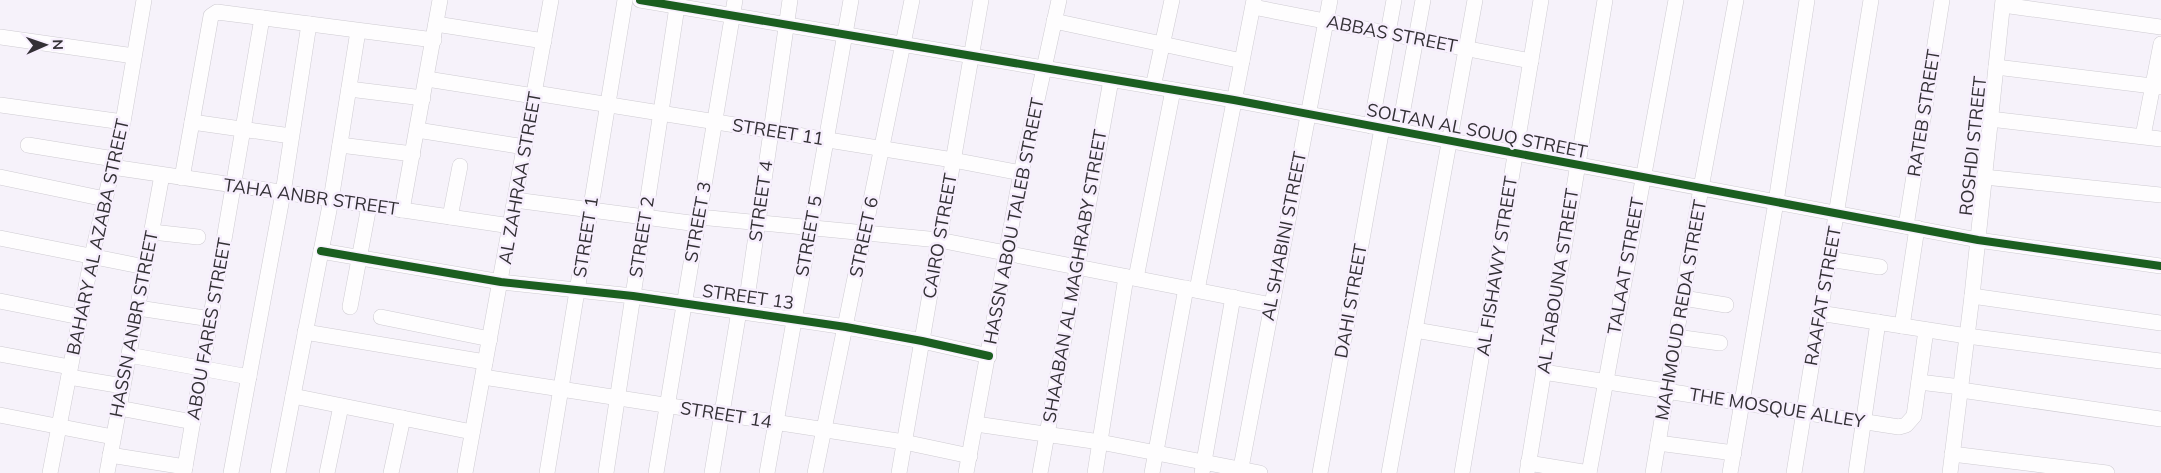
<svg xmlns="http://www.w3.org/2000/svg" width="2161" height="473" viewBox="0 0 2161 473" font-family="Mulish,sans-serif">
<rect width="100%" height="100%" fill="#f6f2fa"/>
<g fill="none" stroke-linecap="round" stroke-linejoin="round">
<defs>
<g id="minor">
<path d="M640 0 1234 100 1978 240 2161 266"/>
<path d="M2003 5 2161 27"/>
<path d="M1253 7 1531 61"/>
<path d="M1054 21 1242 61"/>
<path d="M436 24 544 41"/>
<path d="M0 37 134 56"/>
<path d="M1996 67 2161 87"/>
<path d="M427 79 534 96"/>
<path d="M1153 87 1172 0"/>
<path d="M349 89 423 98"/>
<path d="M535 93 953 160 1021 173"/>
<path d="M0 105 123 122"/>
<path d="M1990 119 2161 139"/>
<path d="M192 122 291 136"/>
<path d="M1371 126 1394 0"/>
<path d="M417 130 525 147"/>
<path d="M1399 131 1423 0"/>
<path d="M2143 136 2161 44"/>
<path d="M28 145 114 159"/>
<path d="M340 145 413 154"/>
<path d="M112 167 511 226"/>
<path d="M0 177 105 199"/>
<path d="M1984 177 2161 195"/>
<path d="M182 178 211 16 217 12 434 40"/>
<path d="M515 200 698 224"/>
<path d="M402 210 440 0"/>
<path d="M450 217 460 166"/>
<path d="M699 217 939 240 1271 305"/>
<path d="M1906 226 1942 0"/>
<path d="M152 232 198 237"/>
<path d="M0 238 145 267"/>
<path d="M321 251 501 282 633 296 846 327 922 341 989 356"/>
<path d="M1829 259 1880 267"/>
<path d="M1136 278 1173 90"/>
<path d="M1197 290 1254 0"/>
<path d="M1972 296 2161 323"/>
<path d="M1683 298 1726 305"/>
<path d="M0 301 80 317"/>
<path d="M350 307 369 206"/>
<path d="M138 308 211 319"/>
<path d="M745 312 790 0"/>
<path d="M1819 313 1967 336 2161 361"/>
<path d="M381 317 490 339"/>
<path d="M1902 326 1917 228"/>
<path d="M1415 330 1485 342"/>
<path d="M305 332 485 362"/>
<path d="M1676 337 1720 343"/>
<path d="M0 354 70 367"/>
<path d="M129 355 249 377"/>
<path d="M1543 372 1899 427 1906 425 1914 416 1926 330"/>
<path d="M69 377 123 386"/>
<path d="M483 377 904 442 970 456"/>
<path d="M1919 382 1961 387"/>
<path d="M1961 390 2161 419"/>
<path d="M293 396 472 432"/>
<path d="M119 408 193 422"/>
<path d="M0 415 113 437"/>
<path d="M976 424 1100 442 1260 473"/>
<path d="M1658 443 1734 453"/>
<path d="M1952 454 2107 473"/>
<path d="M110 455 185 467"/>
<path d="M1528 463 1589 473"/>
<path d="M50 473 92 256 123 122 144 0"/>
<path d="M107 473 162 175"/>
<path d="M184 473 262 18"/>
<path d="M231 473 283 193 309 24"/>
<path d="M278 473 331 200 358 31"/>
<path d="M327 473 341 406"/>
<path d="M391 473 403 418"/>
<path d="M465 473 551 0"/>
<path d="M547 473 625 0"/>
<path d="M606 473 678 0"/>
<path d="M656 473 735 0"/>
<path d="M712 473 739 311"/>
<path d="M767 473 851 0"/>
<path d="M815 473 912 0"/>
<path d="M899 473 981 0"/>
<path d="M966 473 1021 173 1059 0"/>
<path d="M1040 473 1111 80"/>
<path d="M1095 473 1126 277"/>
<path d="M1152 473 1186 288"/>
<path d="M1202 473 1233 297"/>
<path d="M1240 473 1330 0"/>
<path d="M1320 473 1382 128"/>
<path d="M1389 473 1475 0"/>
<path d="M1462 473 1541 0"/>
<path d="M1527 473 1605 0"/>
<path d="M1589 473 1676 0"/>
<path d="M1653 473 1701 188 1736 0"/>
<path d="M1730 473 1776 202 1807 0"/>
<path d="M1794 473 1871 0"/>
<path d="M1856 473 1878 322"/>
<path d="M1950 473 1972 296 2003 0"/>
</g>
</defs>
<use href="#minor" stroke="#cecbd1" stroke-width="16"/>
<use href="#minor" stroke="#fefdfe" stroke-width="15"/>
<defs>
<g id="cycleway">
<path d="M640 0 1234 100 1978 240 2161 266"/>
<path d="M321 251 501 282 633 296 846 327 922 341 989 356"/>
</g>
</defs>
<use href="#cycleway" stroke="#f7effd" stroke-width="11"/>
<use href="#cycleway" stroke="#1b5e20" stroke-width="8"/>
</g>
<g text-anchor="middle" stroke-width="5" stroke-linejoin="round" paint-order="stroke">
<g font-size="18" fill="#333035" stroke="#f7effd">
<text transform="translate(1392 34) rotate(11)" y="6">ABBAS STREET</text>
<text transform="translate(1924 113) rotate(-81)" y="6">RATEB STREET</text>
<text transform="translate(1477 131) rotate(11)" y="6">SOLTAN AL SOUQ STREET</text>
<text transform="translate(778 132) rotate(9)" y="6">STREET 11</text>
<text transform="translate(1973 146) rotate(-84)" y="6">ROSHDI STREET</text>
<text transform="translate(520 178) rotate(-80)" y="6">AL ZAHRAA STREET</text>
<text transform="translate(311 197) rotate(8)" y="6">TAHA ANBR STREET</text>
<text transform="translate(761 201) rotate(-82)" y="6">STREET 4</text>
<text transform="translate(1014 221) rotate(-79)" y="6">HASSN ABOU TALEB STREET</text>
<text transform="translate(698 222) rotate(-80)" y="6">STREET 3</text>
<text transform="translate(809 236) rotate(-80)" y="6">STREET 5</text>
<text transform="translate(940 236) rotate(-80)" y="6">CAIRO STREET</text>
<text transform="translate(1284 236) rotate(-79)" y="6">AL SHABINI STREET</text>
<text transform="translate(98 237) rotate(-78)" y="6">BAHARY AL AZABA STREET</text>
<text transform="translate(586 237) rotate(-81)" y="6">STREET 1</text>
<text transform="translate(642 237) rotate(-81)" y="6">STREET 2</text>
<text transform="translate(864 237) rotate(-78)" y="6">STREET 6</text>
<text transform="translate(1497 266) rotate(-81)" y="6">AL FISHAWY STREET</text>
<text transform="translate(1626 266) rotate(-80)" y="6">TALAAT STREET</text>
<text transform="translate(1075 276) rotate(-80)" y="6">SHAABAN AL MAGHRABY STREET</text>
<text transform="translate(1558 281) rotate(-81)" y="6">AL TABOUNA STREET</text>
<text transform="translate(1823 296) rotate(-80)" y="6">RAAFAT STREET</text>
<text transform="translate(748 297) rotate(8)" y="6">STREET 13</text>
<text transform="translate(1351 301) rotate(-80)" y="6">DAHI STREET</text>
<text transform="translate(1681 310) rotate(-80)" y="6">MAHMOUD REDA STREET</text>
<text transform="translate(134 324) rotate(-79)" y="6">HASSN ANBR STREET</text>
<text transform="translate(209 329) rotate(-80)" y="6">ABOU FARES STREET</text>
<text transform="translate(1777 408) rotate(9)" y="6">THE MOSQUE ALLEY</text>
<text transform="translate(726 415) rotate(9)" y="6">STREET 14</text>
</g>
</g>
<g transform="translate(45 45) rotate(88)" stroke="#f7effd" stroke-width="4" paint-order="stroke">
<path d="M0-4L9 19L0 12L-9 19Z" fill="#333035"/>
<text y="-8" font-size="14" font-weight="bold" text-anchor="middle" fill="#333035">N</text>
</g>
</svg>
